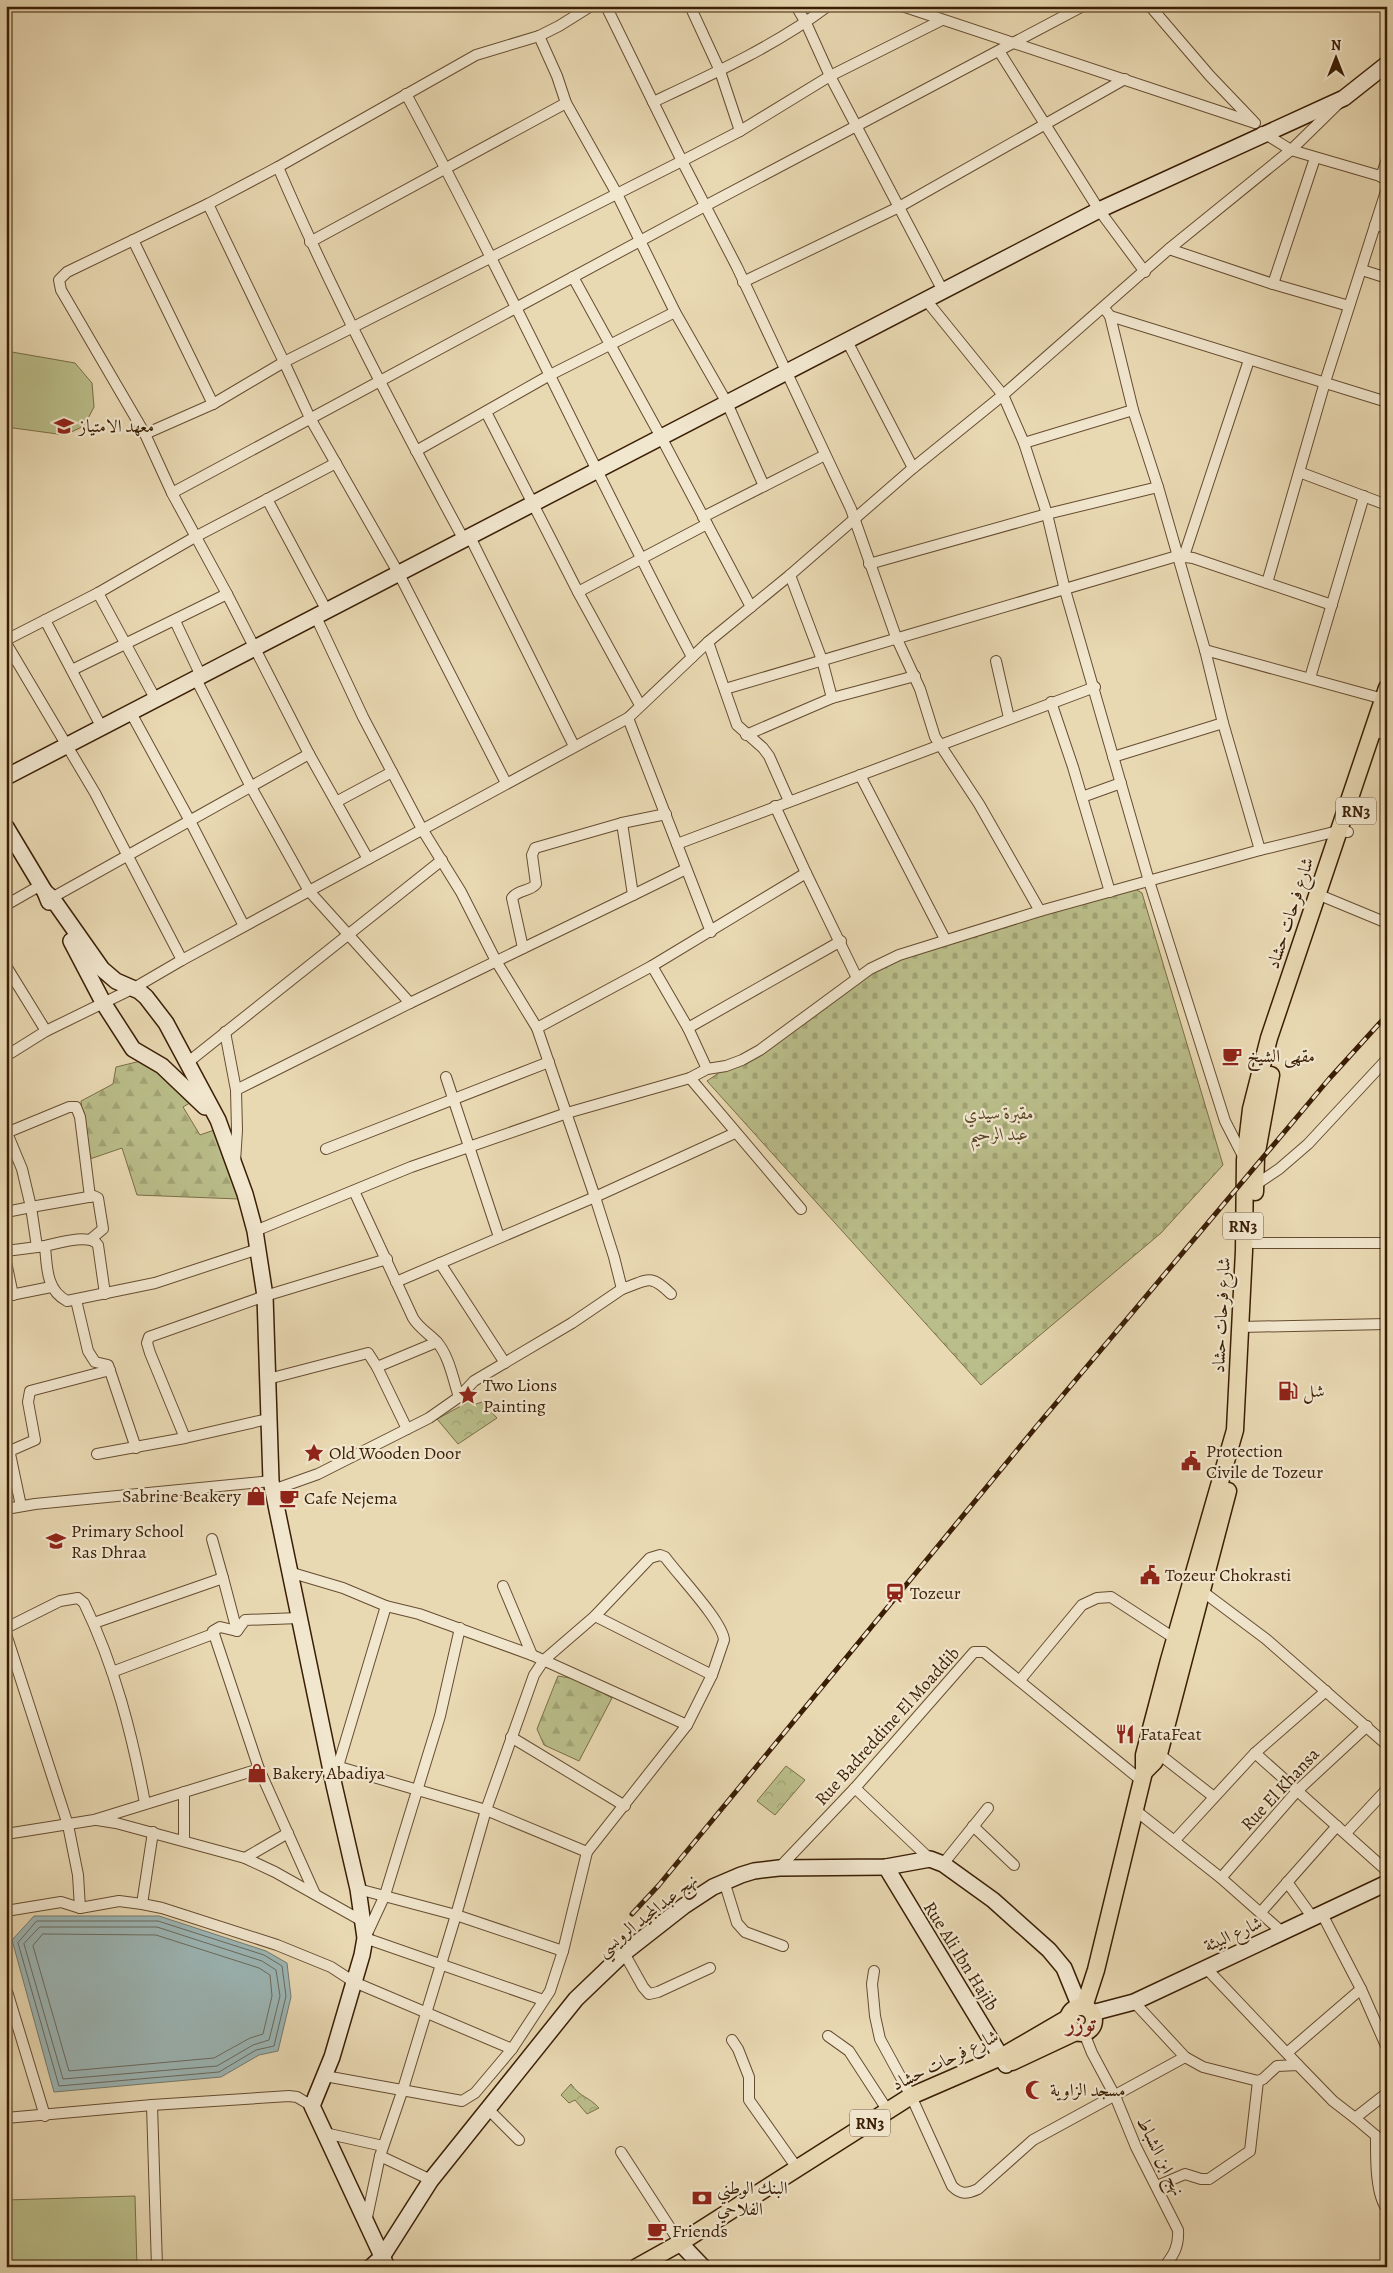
<svg xmlns="http://www.w3.org/2000/svg" width="1393" height="2273" viewBox="0 0 1393 2273" font-family="Alegreya,Amiri,serif">
<defs>
<pattern id="forest-firs" width="22" height="20" patternUnits="userSpaceOnUse" patternTransform="scale(1.25)"><rect width="22" height="20" fill="#babe8a"/><path d="M5 1l3.5 6h-7zM16 11l3.5 6h-7z" fill="#a1a375"/></pattern>
<pattern id="cemetery-stones" width="16" height="16" patternUnits="userSpaceOnUse" patternTransform="scale(1.25)"><rect width="16" height="16" fill="#babe8a"/><path d="M2 7V4a2 2 0 0 1 4 0v3zM10 15v-3a2 2 0 0 1 4 0v3z" fill="#a1a375"/></pattern>
<pattern id="park-crowns" width="20" height="18" patternUnits="userSpaceOnUse" patternTransform="scale(1.25)"><rect width="20" height="18" fill="#babe8a"/><path d="M2 6a3 3 0 1 1 6 0M12 15a3 3 0 1 1 6 0" fill="none" stroke="#a1a375"/></pattern>
</defs>
<rect width="100%" height="100%" fill="#e9d9b3"/>
<filter id="stains"><feTurbulence type="fractalNoise" baseFrequency=".004" numOctaves="4"/><feColorMatrix values="0 0 0 0 .2 0 0 0 0 .09 0 0 0 0 .02 0 0 0 .5 -.17"/></filter>
<radialGradient id="worn" r=".72"><stop offset=".6" stop-color="#630" stop-opacity="0"/><stop offset="1" stop-color="#630" stop-opacity=".3"/></radialGradient>
<g fill="url(#forest-firs)" stroke="#7a6e47">
<path d="M153 1058 195 1100 183 1107 200 1135 217 1129 239 1199 137 1195 122 1148 87 1160 81 1101 113 1084 116 1067Z"/>
<path d="M558 1676 576 1679 612 1698 579 1761 544 1745 537 1729Z"/>
</g>
<path fill="url(#cemetery-stones)" stroke="#7a6e47" d="M1132 887 1142 893 1223 1165 1161 1233 981 1385 707 1081 884 960Z"/>
<g fill="url(#park-crowns)" stroke="#7a6e47">
<path d="M470 1401 476 1404 482 1402 497 1418 458 1444 437 1419Z"/>
<path d="M786 1766 805 1780 775 1815 757 1801Z"/>
<path d="M571 2084C581 2098 588 2096 599 2108L587 2114 575 2100 569 2103 561 2095Z"/>
</g>
<g fill="#babe8a" stroke="#7a6e47">
<path d="M6 351 75 363 92 383 94 407 84 426 65 435 6 427Z"/>
<path d="M135 2196 137 2267H6V2200Z"/>
</g>
<path fill="#9cb7b7" stroke="#757a6f" d="M34 1916H159L266 1951 287 1963 291 1997 278 2051 259 2055 221 2077 54 2092 12 1940Z"/>
<g fill="none" stroke-linecap="round" stroke-linejoin="round">
<g stroke="#6b6a5e" stroke-width="1">
<path d="M37 1921H158L264 1955 282 1966 286 1996 274 2046 256 2050 219 2072 59 2086 18 1943Z"/>
<path d="M40 1927H157L262 1961 276 1970 280 1996 269 2040 253 2045 217 2066 63 2079 24 1944Z"/>
<path d="M43 1934 156 1935 259 1968 270 1975 272 1996 263 2034 250 2038 214 2058 69 2071 33 1946Z"/>
</g>
<defs>
<g id="street">
<path d="M606 6 682 161 737 267 851 509 896 637 920 689 935 737 979 804 1040 911"/>
<path d="M690 6 720 71 740 131"/>
<path d="M796 6 806 23 830 76 943 291"/>
<path d="M902 6 1255 123"/>
<path d="M1150 6 1210 76 1253 121"/>
<path d="M539 36 557 76 566 103 617 194 675 312 727 403 764 486"/>
<path d="M999 51 1099 210 1145 272"/>
<path d="M406 94C506 279 594 471 692 657"/>
<path d="M653 102C713 74 775 46 828 6"/>
<path d="M1262 132 1291 150 1387 178"/>
<path d="M278 167C333 295 398 418 464 540"/>
<path d="M1381 177 1387 159"/>
<path d="M1375 225 1387 228"/>
<path d="M133 240 213 404"/>
<path d="M310 242 566 103"/>
<path d="M1169 249 1273 284 1349 306"/>
<path d="M1362 270 1387 278"/>
<path d="M573 277 661 437 751 607"/>
<path d="M743 282 899 207 1125 79"/>
<path d="M1273 284 1315 158"/>
<path d="M926 300 1003 395 1024 443 1047 514 1065 590 1149 881 1225 1121 1244 1158"/>
<path d="M1104 308 1110 316 1133 410 1158 487 1205 650 1223 723 1260 850"/>
<path d="M1110 316 1387 402"/>
<path d="M847 341 913 468"/>
<path d="M486 412 578 592 640 705"/>
<path d="M145 434 213 404 284 362 208 204"/>
<path d="M1024 443 1133 410"/>
<path d="M416 451 550 375 675 312"/>
<path d="M1299 472 1387 505"/>
<path d="M172 493 705 206 1083 6"/>
<path d="M267 499 327 611"/>
<path d="M703 517 825 455"/>
<path d="M470 537 574 746"/>
<path d="M1184 556 1249 360"/>
<path d="M869 564 1047 514 1158 487"/>
<path d="M790 575 822 660 832 698"/>
<path d="M1267 583 1325 382 1387 188"/>
<path d="M578 592 707 524"/>
<path d="M98 593 156 700"/>
<path d="M316 617 363 717 422 829 461 892 496 961 537 1028 595 1197 614 1257 622 1289C648 1280 650 1273 671 1294"/>
<path d="M45 620 102 728"/>
<path d="M175 621 201 676"/>
<path d="M6 640 98 593 195 537 336 463"/>
<path d="M708 642 737 725 763 748 769 756 789 801"/>
<path d="M6 643 95 793 182 960"/>
<path d="M1205 650 1387 700"/>
<path d="M996 661 1009 718"/>
<path d="M72 670 227 594"/>
<path d="M1310 678 1364 496"/>
<path d="M196 679 251 787 309 891 410 1003 633 895 622 823"/>
<path d="M725 689 1177 556 1193 558 1332 605"/>
<path d="M1051 702 1073 767 1110 892"/>
<path d="M131 713 190 821 244 926"/>
<path d="M628 718 711 932"/>
<path d="M1373 731 1387 735"/>
<path d="M746 735 832 698 915 676"/>
<path d="M1113 757 1223 723"/>
<path d="M860 775 945 939"/>
<path d="M506 783 399 574 310 418 284 362 682 161 740 131 830 76 942 20"/>
<path d="M1082 797 1121 783"/>
<path d="M336 802 392 772"/>
<path d="M775 806 806 873 857 978"/>
<path d="M677 844 1095 687"/>
<path d="M368 859 309 754 227 594 172 493 145 434 61 290 59 280 67 272 208 204 278 167 476 55 539 36 559 26 591 6"/>
<path d="M1317 894 1387 923"/>
<path d="M633 895 686 869"/>
<path d="M48 900 309 754"/>
<path d="M6 905 41 885"/>
<path d="M523 948 512 898C518 889 530 892 536 884L532 855 535 848 622 823 666 814"/>
<path d="M6 966 46 1031"/>
<path d="M652 966 688 1028 707 1069"/>
<path d="M537 1028 652 966 806 873"/>
<path d="M688 1028 841 941"/>
<path d="M225 1032 236 1090"/>
<path d="M6 1056 46 1031 134 988 182 960 628 718 708 642 790 575 913 468 1003 395 1169 249 1291 150 1338 104"/>
<path d="M187 1063 442 860"/>
<path d="M446 1077 499 1237"/>
<path d="M690 1078 801 1209"/>
<path d="M6 1133 69 1107H76L80 1117 90 1197"/>
<path d="M326 1149 549 1062"/>
<path d="M235 1162 237 1130 236 1090 410 1003"/>
<path d="M1252 1187 1279 1169 1308 1144 1387 1059"/>
<path d="M354 1191 413 1318C419 1328 428 1333 436 1341 449 1355 453 1379 459 1397"/>
<path d="M6 1212 31 1207 22 1169 7 1133"/>
<path d="M255 1231 411 1167 567 1113 690 1078 707 1069 726 1066 742 1060 760 1050 870 969 899 955 1040 911 1260 850 1338 831 1348 832"/>
<path d="M1253 1243H1387"/>
<path d="M45 1246C58 1243 90 1233 98 1245L105 1294"/>
<path d="M37 1247 31 1207 94 1196 98 1198 103 1229 91 1239"/>
<path d="M6 1251 45 1246C47 1267 46 1290 67 1301L155 1283 258 1249"/>
<path d="M6 1262 13 1295"/>
<path d="M440 1263 505 1363"/>
<path d="M396 1282 595 1197 735 1133"/>
<path d="M6 1296 51 1287"/>
<path d="M76 1300 88 1351 95 1362 108 1365 136 1448"/>
<path d="M1240 1327 1387 1324"/>
<path d="M377 1367 437 1342"/>
<path d="M268 1379 368 1353 377 1367 407 1429"/>
<path d="M185 1438 150 1353 147 1343 149 1337 265 1296 387 1259"/>
<path d="M97 1454 185 1438 268 1419"/>
<path d="M273 1490 318 1474 429 1418 459 1397 474 1381 572 1323 622 1289"/>
<path d="M21 1506 10 1454 12 1450 35 1440 28 1402 30 1391 110 1370"/>
<path d="M6 1509 35 1504 271 1481"/>
<path d="M212 1539 223 1578"/>
<path d="M289 1572 343 1588 386 1606 419 1614 532 1655 687 1725"/>
<path d="M503 1586 532 1655"/>
<path d="M1198 1588 1266 1639 1387 1745"/>
<path d="M595 1616 712 1675"/>
<path d="M94 1623 223 1578 237 1631"/>
<path d="M6 1628 60 1601 78 1598 84 1603C115 1667 132 1734 145 1803"/>
<path d="M460 1628 440 1716 385 1895 365 1938 543 2000"/>
<path d="M6 1634 68 1825 78 1875 80 1908"/>
<path d="M112 1672 213 1634"/>
<path d="M1020 1680 1082 1605 1097 1598 1111 1597 1174 1638"/>
<path d="M511 1737 625 1806"/>
<path d="M1255 1753 1387 1871"/>
<path d="M1159 1754 1214 1797"/>
<path d="M336 1766 486 1810 587 1852"/>
<path d="M259 1769 315 1894"/>
<path d="M336 1773 386 1606"/>
<path d="M855 1788 930 1859"/>
<path d="M1135 1810 1221 1878 1282 1932"/>
<path d="M97 1820 116 1823 245 1858 275 1872 364 1922"/>
<path d="M973 1826 1014 1865"/>
<path d="M1346 1833 1387 1789"/>
<path d="M6 1834 94 1820 259 1769 213 1631 220 1627 237 1631 245 1620 299 1618"/>
<path d="M184 1840V1792"/>
<path d="M1175 1840 1255 1753 1326 1691"/>
<path d="M245 1858 288 1833"/>
<path d="M943 1864 988 1808"/>
<path d="M779 1868 855 1788 974 1652H984L1142 1781"/>
<path d="M1221 1878 1297 1791 1367 1726"/>
<path d="M724 1881 737 1923 745 1932 783 1946"/>
<path d="M1287 1882 1313 1918"/>
<path d="M358 1889 456 1915 563 1951"/>
<path d="M142 1904 153 1832"/>
<path d="M6 1911 61 1902 80 1908 119 1901 142 1904 162 1908 277 1945 331 1967 354 1982 512 2049"/>
<path d="M1261 1912 1337 1826"/>
<path d="M1322 1914 1361 1989 1387 2048"/>
<path d="M624 1953 643 1987 649 1994 658 1992 710 1968"/>
<path d="M1205 1967 1298 2065"/>
<path d="M874 1971 872 1984 875 2016 880 2039 911 2096 952 2186C961 2195 967 2194 978 2189L1033 2140 1185 2057"/>
<path d="M6 1988 45 2116"/>
<path d="M1134 2002 1185 2057 1203 2067 1258 2081 1263 2079 1277 2066 1298 2065 1333 2101 1355 2118 1387 2093"/>
<path d="M1084 2033 1092 2053 1115 2096 1136 2147 1178 2230C1179 2246 1174 2255 1164 2267"/>
<path d="M828 2036 849 2051 888 2111"/>
<path d="M732 2040 738 2049 749 2077V2100L797 2168"/>
<path d="M1288 2052 1361 1989"/>
<path d="M325 2076 462 2101 475 2093 512 2049 550 1991 563 1951 587 1852 687 1725 712 1675 724 1640C723 1622 678 1575 665 1557L660 1555 650 1558 595 1616 544 1660 534 1675 486 1810 456 1915 403 2089 380 2156 366 2222"/>
<path d="M152 2105 157 2267"/>
<path d="M489 2110 519 2140"/>
<path d="M6 2118 152 2105 289 2096 297 2097 312 2106"/>
<path d="M1355 2118 1387 2145"/>
<path d="M325 2133 383 2146"/>
<path d="M1376 2136C1376 2155 1375 2194 1387 2209"/>
<path d="M621 2152 680 2243"/>
<path d="M380 2156 431 2180"/>
<path d="M1157 2186 1185 2174 1201 2179H1209L1250 2151 1258 2081"/>
</g>
<g id="secondary">
<path d="M6 777 1099 210 1344 98 1387 64"/>
<path d="M6 827 45 892 49 902"/>
<path d="M45 892 52 898 102 969 116 981 139 991 146 997 166 1023 218 1120 245 1194 255 1231 265 1296 271 1481 334 1785 358 1889 365 1938 362 1955 332 2057 312 2106 387 2267"/>
<path d="M71 941 104 1004 133 1049 162 1066 205 1107"/>
<path d="M886 1867 1006 2065"/>
<path d="M1092 2013 1134 2002 1387 1883"/>
<path d="M680 2243 703 2267"/>
<path d="M371 2267 382 2257 431 2180 576 1999 624 1953 684 1906 713 1887 741 1875 754 1871 779 1868 886 1867 930 1859 943 1864 993 1900 1049 1950 1064 1968 1080 2007"/>
</g>
<g id="primary">
<path d="M1255 1192 1256 1157 1271 1075"/>
<path d="M1144 1772 1154 1762 1159 1754 1228 1491"/>
<path d="M1084 2007 1096 1970 1144 1772V1755L1169 1660 1235 1430 1244 1251 1245 1160 1251 1109 1269 1038 1387 688"/>
<circle cx="1081" cy="2020" r="13"/>
<path d="M1012 2062 1076 2032"/>
<path d="M637 2267 680 2243 911 2096 1001 2057 1068 2018"/>
</g>
</defs>
<use href="#street" stroke="#664d30" stroke-width="12"/>
<use href="#secondary" stroke="#3a1e04" stroke-width="18"/>
<use href="#primary" stroke="#3a1e04" stroke-width="19"/>
<use href="#street" stroke="#f1e6ce" stroke-width="10"/>
<use href="#secondary" stroke="#f1e6ce" stroke-width="15"/>
<use href="#primary" stroke="#e9d9b3" stroke-width="16"/>
<defs>
<path id="rail" d="M632 1914 659 1885 1036 1427 1329 1079 1387 1015"/>
</defs>
<use href="#rail" stroke="#3a1e04" stroke-width="5"/>
<use href="#rail" stroke="#f1e6ce" stroke-width="3" stroke-dasharray="9" stroke-linecap="butt"/>
</g>
<defs>
<symbol id="school-bare" viewBox="-9 -9 18 18"><path d="M0-5L7-2L0 1L-7-2ZM-4 1L0 2.5L4 1V4Q0 6-4 4Z" fill="#8f2418" stroke="#f1e6ce" stroke-width="2.5" paint-order="stroke"/></symbol>
<symbol id="cafe-bare" viewBox="-9 -9 18 18"><path d="M-5.5-4.5H6V0H3Q3 3.5 0 3.5H-2.5Q-5.5 3.5-5.5 0ZM3-3.2v2h1.7v-2ZM-6 4.5H4V6H-6Z" fill="#8f2418" stroke="#f1e6ce" stroke-width="2.5" paint-order="stroke"/></symbol>
<symbol id="fuel-bare" viewBox="-9 -9 18 18"><path d="M-5.5-6h7V0h2V4h1.3V-2.5L3-4.5l.8-.8L6-3V5H2.5V1h-1V6h-7ZM-4.2-4.7v3.2H.2V-4.7Z" fill="#8f2418" stroke="#f1e6ce" stroke-width="2.5" paint-order="stroke"/></symbol>
<symbol id="sight-bare" viewBox="-9 -9 18 18"><path d="M0-6L1.8-2.2L6-1.7L2.9 1.2L3.7 5.4L0 3.3L-3.7 5.4L-2.9 1.2L-6-1.7L-1.8-2.2Z" fill="#8f2418" stroke="#f1e6ce" stroke-width="2.5" paint-order="stroke"/></symbol>
<symbol id="civic-bare" viewBox="-9 -9 18 18"><path d="M-.6-6.5H3V-4.5H.6V-3L4-1V1h2V6H-6V1h2V-1L-.6-3ZM-1.2 2.5V6h2.4V2.5Z" fill="#8f2418" stroke="#f1e6ce" stroke-width="2.5" paint-order="stroke"/></symbol>
<symbol id="shop-bare" viewBox="-9 -9 18 18"><path d="M-5-2.5h2.3a2.7 3.5 0 0 1 5.4 0H5L5.5 6h-11ZM-1.5-2.5h3a1.5 2.3 0 0 0-3 0Z" fill="#8f2418" stroke="#f1e6ce" stroke-width="2.5" paint-order="stroke"/></symbol>
<symbol id="station-bare" viewBox="-9 -9 18 18"><path d="M-3-6H3Q5-6 5-4V2Q5 4 3 4L4.5 6H3L1.5 4h-3L-3 6H-4.5L-3 4Q-5 4-5 2V-4Q-5-6-3-6ZM-3.5-4v3h7v-3ZM-3.5 1v1.5H-2V1ZM2 1v1.5H3.5V1Z" fill="#8f2418" stroke="#f1e6ce" stroke-width="2.5" paint-order="stroke"/></symbol>
<symbol id="restaurant-bare" viewBox="-9 -9 18 18"><path d="M-5-6h1v4h1v-4h1v4h1v-4h1v5L-1.5 .5V6h-2V.5L-5-1ZM5-6V6H3V1.5H1.5Q1.5-4 5-6Z" fill="#8f2418" stroke="#f1e6ce" stroke-width="2.5" paint-order="stroke"/></symbol>
<symbol id="mosque-bare" viewBox="-9 -9 18 18"><path d="M3.5-4.9A6 6 0 1 0 3.5 4.9A5 5 0 1 1 3.5-4.9Z" fill="#8f2418" stroke="#f1e6ce" stroke-width="2.5" paint-order="stroke"/></symbol>
<symbol id="bank-bare" viewBox="-9 -9 18 18"><path d="M-6-4H6V4H-6ZM0-2.3a2.3 2.3 0 1 0 0 4.6a2.3 2.3 0 1 0 0-4.6Z" fill="#8f2418" stroke="#f1e6ce" stroke-width="2.5" paint-order="stroke"/></symbol>
</defs>
<g fill-rule="evenodd">
<use href="#school-bare" x="50" y="412" width="28" height="28"/>
<use href="#cafe-bare" x="1218" y="1042" width="28" height="28"/>
<use href="#fuel-bare" x="1274" y="1377" width="28" height="28"/>
<use href="#sight-bare" x="454" y="1381" width="28" height="28"/>
<use href="#sight-bare" x="300" y="1439" width="28" height="28"/>
<use href="#civic-bare" x="1177" y="1447" width="28" height="28"/>
<use href="#shop-bare" x="242" y="1482" width="28" height="28"/>
<use href="#cafe-bare" x="275" y="1484" width="28" height="28"/>
<use href="#school-bare" x="42" y="1527" width="28" height="28"/>
<use href="#civic-bare" x="1136" y="1561" width="28" height="28"/>
<use href="#station-bare" x="881" y="1579" width="28" height="28"/>
<use href="#restaurant-bare" x="1111" y="1720" width="28" height="28"/>
<use href="#shop-bare" x="243" y="1759" width="28" height="28"/>
<use href="#mosque-bare" x="1021" y="2076" width="28" height="28"/>
<use href="#bank-bare" x="688" y="2184" width="28" height="28"/>
<use href="#cafe-bare" x="643" y="2217" width="28" height="28"/>
</g>
<g text-anchor="middle" stroke-width="4.5" stroke-linejoin="round" paint-order="stroke">
<g fill="#f1e6ce" stroke="#715a41" stroke-width="1">
<rect x="1336" y="797.5" width="40" height="27" rx="4"/>
<rect x="1223" y="1212.5" width="40" height="27" rx="4"/>
<rect x="850" y="2109.5" width="40" height="27" rx="4"/>
</g>
<g font-size="16" font-weight="bold" fill="#3a1e04">
<text x="1356" y="817">RN3</text>
<text x="1243" y="1232">RN3</text>
<text x="870" y="2129">RN3</text>
</g>
<g font-size="18" fill="#3a1e04" stroke="#f1e6ce" text-anchor="start">
<text x="79" y="432">معهد الامتياز</text>
<text x="1247" y="1062">مقهى الشيخ</text>
<text x="483" y="1391">Two Lions<tspan x="483" dy="21">Painting</tspan></text>
<text x="1303" y="1397">شل</text>
<text x="1206" y="1457">Protection<tspan x="1206" dy="21">Civile de Tozeur</tspan></text>
<text x="329" y="1459">Old Wooden Door</text>
<text x="241" y="1502" text-anchor="end">Sabrine Beakery</text>
<text x="304" y="1504">Cafe Nejema</text>
<text x="71" y="1537">Primary School<tspan x="71" dy="21">Ras Dhraa</tspan></text>
<text x="1165" y="1581">Tozeur Chokrasti</text>
<text x="910" y="1599">Tozeur</text>
<text x="1140" y="1740">FataFeat</text>
<text x="272" y="1779">Bakery Abadiya</text>
<text x="1050" y="2096">مسجد الزاوية</text>
<text x="717" y="2194">البنك الوطني<tspan x="717" dy="21">الفلاحي</tspan></text>
<text x="672" y="2237">Friends</text>
</g>
<g font-size="18" fill="#3a1e04" stroke="#f1e6ce">
<text transform="translate(1290 913) rotate(-72)" y="6">شارع فرحات حشاد</text>
<text transform="translate(1221 1315) rotate(-87)" y="6">شارع فرحات حشاد</text>
<text transform="translate(887 1726) rotate(-48)" y="6">Rue Badreddine El Moaddib</text>
<text transform="translate(1280 1789) rotate(-47)" y="6">Rue El Khansa</text>
<text transform="translate(647 1915) rotate(-38)" y="6">نهج عبدالمجيد الرويسي</text>
<text transform="translate(1233 1934) rotate(-24)" y="6">شارع البيئة</text>
<text transform="translate(961 1956) rotate(58)" y="6">Rue Ali Ibn Hajib</text>
<text transform="translate(945 2060) rotate(-26)" y="6">شارع فرحات حشاد</text>
<text transform="translate(1161 2156) rotate(64)" y="6">نهج ابن الشباط</text>
</g>
<g font-size="18" font-style="italic" fill="#5a4626" stroke="#f1e6ce">
<text x="999" y="1119">مقبرة سيدي<tspan x="999" dy="21">عبد الرحيم</tspan></text>
</g>
<g font-size="22" font-weight="bold" fill="#7a1f14" stroke="#f1e6ce">
<text x="1081" y="2031">توزر</text>
</g>
</g>
<rect width="1393" height="2273" fill="none" stroke="#e9d9b3" stroke-width="25"/>
<rect x="8" y="8" width="1378" height="2258" fill="none" stroke="#3a1e04" stroke-width="2.5"/>
<rect x="12" y="12" width="1368" height="2248" fill="none" stroke="#3a1e04"/>
<g transform="translate(1336 58)" stroke="#f1e6ce" stroke-width="4" paint-order="stroke">
<path d="M0-4L9 19L0 12L-9 19Z" fill="#3a1e04"/>
<text y="-8" font-size="14" font-weight="bold" text-anchor="middle" fill="#3a1e04">N</text>
</g>
<rect width="100%" height="100%" filter="url(#stains)"/>
<rect width="100%" height="100%" fill="url(#worn)"/>
</svg>
